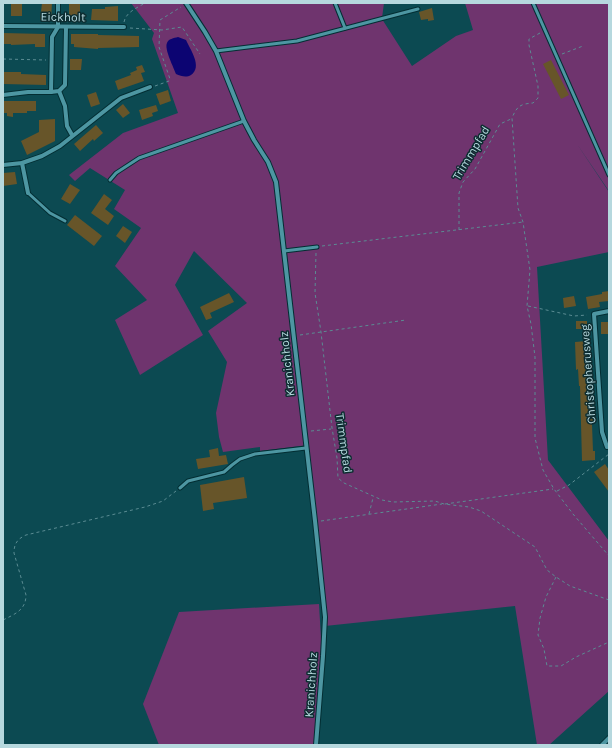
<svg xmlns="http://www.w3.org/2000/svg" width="612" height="748" viewBox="0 0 612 748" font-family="Karla,sans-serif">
<rect width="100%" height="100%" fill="#0c4a52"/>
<g fill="#6f346e">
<path d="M131 3H334L344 29 382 19 412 66 456 36 473 30 465 3H609V191L577 144 609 192V252L537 267 548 460 609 541V691L549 745H537L515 606 325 626 317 519 308 445 260 451V447L223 452 219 437 216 413 227 362 208 331 247 303 194 251 175 285 203 335 140 375 115 320 147 300 115 266 141 228 114 209 125 190 90 168 75 181 69 175 123 133 178 113 152 39 154 33Z"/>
<path d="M336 3H384L382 18 345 28Z"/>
<path d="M319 604 322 656 315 745H159L143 704 179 612Z"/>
</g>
<path fill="#0c0472" d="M178 37 186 40C190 49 203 67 191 75 186 78 181 76 176 74 174 68 164 49 167 43 168 39 174 38 178 37Z"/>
<g fill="#675529">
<rect x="11" y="3" width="11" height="13"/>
<path d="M42 3H52L51 20H40Z"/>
<rect x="69" y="3" width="11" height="17"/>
<path d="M118 6V21L91 20 92 9H105V7Z"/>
<path d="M432 8 434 20 428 21V19L421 20 419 12Z"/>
<path d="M3 33 45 34V47H35V44L11 45V44H3Z"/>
<path d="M71 34H98V35L139 36V47L98 48V49L74 47V44H71Z"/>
<path d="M70 59H82L81 70H70Z"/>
<path d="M551 60 569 95 561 99 543 64Z"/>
<path d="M142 65 145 72 141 73 144 81 118 90 115 81 131 75 130 73 137 70 136 67Z"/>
<path d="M3 72H21V74L46 75V85L3 84Z"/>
<path d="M168 90 171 101 160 105 156 94Z"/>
<path d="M96 92 100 104 91 107 87 95Z"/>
<path d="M3 101H36V111H27V113H13V117L7 116V113H3Z"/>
<path d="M123 104 130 113 123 118 116 110Z"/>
<path d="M156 105 158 111 152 113 153 116 142 120 139 110Z"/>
<path d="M55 119V141L27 155 21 141 39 132V120Z"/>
<path d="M96 125 103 133 94 141 93 139 80 151 74 144Z"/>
<path d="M15 172 17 184 3 186V173Z"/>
<path d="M70 184 80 190 70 204 61 199Z"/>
<path d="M104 194 112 200 105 209 114 216 108 225 91 213Z"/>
<path d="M75 215 102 236 94 246 67 225Z"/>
<path d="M123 226 132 232 125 243 116 236Z"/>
<path d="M609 291V301L599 302 600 307 588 309 586 297 602 294V292Z"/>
<path d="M229 293 234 302 210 313 212 318 206 320 200 307Z"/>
<path d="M574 296 576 306 564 308 563 298Z"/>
<rect x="576" y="321" width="11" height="8"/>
<rect x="601" y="322" width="8" height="12"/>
<path d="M587 341V359L589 375H591L592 413H594V424H592L593 451H595V460L582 461 580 386H579L578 369 576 370 575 342Z"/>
<path d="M218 448 219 456 226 455 228 464 198 469 196 459 210 457 209 450Z"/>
<path d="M605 464 609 470V492L594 472Z"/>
<path d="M244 477 247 498 213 503 214 509 203 511 200 485Z"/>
</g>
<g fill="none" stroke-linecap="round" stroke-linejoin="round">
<defs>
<g id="service">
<path d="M335 3 345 28"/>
<path d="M533 3 609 175"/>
<path d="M216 51 297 41 418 9"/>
<path d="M110 180 116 173 139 158 244 121"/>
<path d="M28 193 50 213 65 221"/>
<path d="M284 251 317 247"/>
<path d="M180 488 188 481 224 472 232 465 240 459 255 454 306 448"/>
</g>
<g id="minor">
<path d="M186 3 205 32 216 51 244 121 254 140 268 162 276 182 315 521 325 617 323 656 316 745"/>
<path d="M3 26 124 27"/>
<path d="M59 91 65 106 67 126 72 135"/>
<path d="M51 92 59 91 65 85 66 27"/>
<path d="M3 95 28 92H51L52 37 58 27V3"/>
<path d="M22 163 28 193"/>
<path d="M3 165 22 163 42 156 60 146 121 98 150 87"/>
<path d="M607 447 602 432 594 314 609 311"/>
<path d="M602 745 609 738"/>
</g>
</defs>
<use href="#service" stroke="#032e33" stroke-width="5"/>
<use href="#minor" stroke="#032e33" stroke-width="6"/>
<g stroke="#5b8c93" stroke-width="1" stroke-dasharray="3 3" stroke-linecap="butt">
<path d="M124 22C126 12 137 8 145 3"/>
<path d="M130 28 162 30 182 27 200 54"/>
<path d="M540 33 529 39V45L538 86V98L533 103C520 104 517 106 512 118L518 208 523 222 530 270 527 306 531 324 535 357V438L543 470 554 489 573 514 609 556"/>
<path d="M562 54 583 46"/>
<path d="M3 59 46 60"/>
<path d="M155 86 169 81 170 79 159 47 160 20 181 7"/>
<path d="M459 230V193L463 182 475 169 500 124 511 119"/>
<path d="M322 246 523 222"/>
<path d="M316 253 315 293 321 332 332 428 337 458 338 478 344 483 382 500 393 502 435 501 444 504 469 507 481 511 535 547 547 570 556 577 570 586 609 600"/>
<path d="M528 306 574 316 587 315"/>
<path d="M300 335 406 320"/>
<path d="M311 431 331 429"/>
<path d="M557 491 569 485 609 454"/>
<path d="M445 504 553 489"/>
<path d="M369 514 373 498"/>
<path d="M321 521 442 504"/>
<path d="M556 577 546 597 540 618 538 635 544 649 547 666H561L576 657 609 642"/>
<path d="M3 620C15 614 26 610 26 595L14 553C14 544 17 539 26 535L145 507 163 501 176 491"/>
<path d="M609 653V654"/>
</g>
<use href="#service" stroke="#4d96a2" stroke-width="3"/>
<use href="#minor" stroke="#4d96a2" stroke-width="4"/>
</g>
<g text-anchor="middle" stroke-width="3" stroke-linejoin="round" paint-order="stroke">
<g font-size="12" fill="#b6d8de" stroke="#0d2d31">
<text transform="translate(63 17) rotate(1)" y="4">Eickholt</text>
<text transform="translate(471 153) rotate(-59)" y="4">Trimmpfad</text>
<text transform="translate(287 364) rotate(-96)" y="4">Kranichholz</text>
<text transform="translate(588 374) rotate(-94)" y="4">Christopherusweg</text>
<text transform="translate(344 443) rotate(82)" y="4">Trimmpfad</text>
<text transform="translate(311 685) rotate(-86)" y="4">Kranichholz</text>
</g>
</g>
<rect width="612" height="748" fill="none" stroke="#b6d8de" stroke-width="8"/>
</svg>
